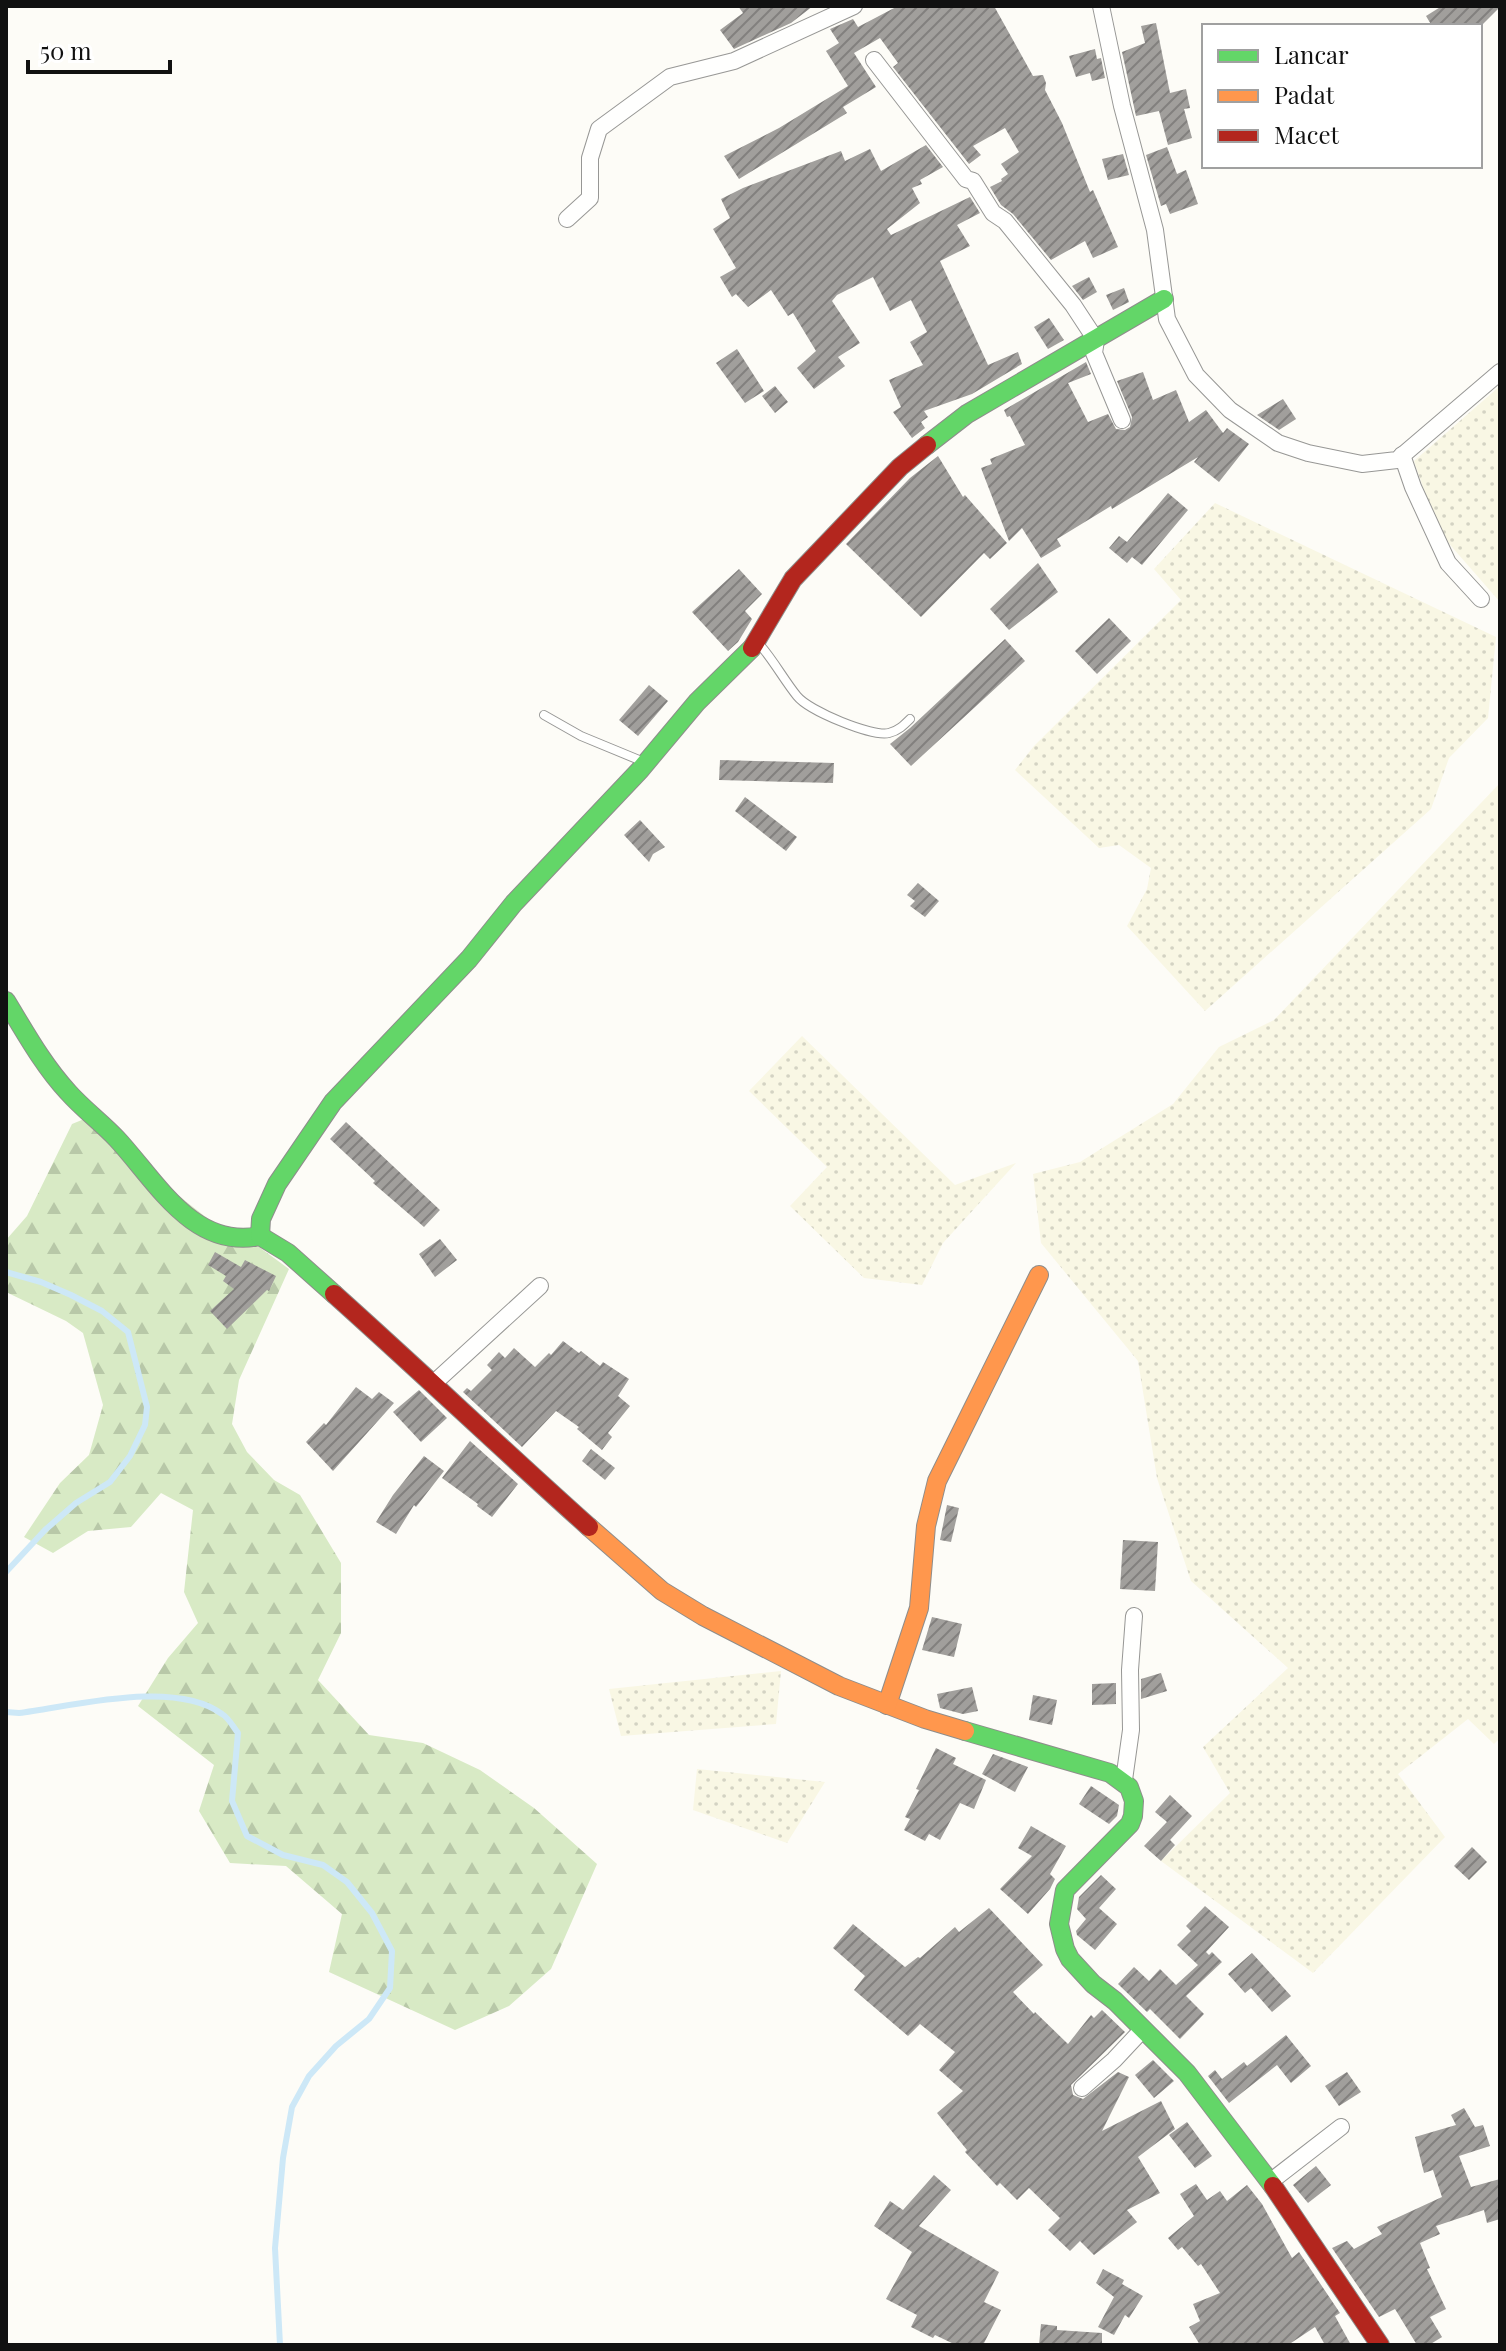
<svg xmlns="http://www.w3.org/2000/svg" width="1506" height="2351" viewBox="0 0 1506 2351" font-family="'Playfair Display',serif">
<defs>
<pattern id="farmland-dots" width="8" height="8" patternUnits="userSpaceOnUse" patternTransform="scale(2)"><rect width="8" height="8" fill="#f9f7e4"/><path d="M2 2h.1M6 6h.1" fill="none" stroke="#d4d3c3" stroke-width="1.8" stroke-linecap="round"/></pattern>
<pattern id="forest-firs" width="22" height="20" patternUnits="userSpaceOnUse" patternTransform="scale(2)"><rect width="22" height="20" fill="#d8eac5"/><path d="M5 1l3.5 6h-7zM16 11l3.5 6h-7z" fill="#b8c8a8"/></pattern>
<pattern id="building-hatch" width="6" height="6" patternUnits="userSpaceOnUse" patternTransform="scale(2)"><rect width="6" height="6" fill="#a19f9c"/><path d="M-1 1l2-2M0 6l6-6M5 7l2-2" fill="none" stroke="#82807e"/></pattern>
</defs>
<rect width="100%" height="100%" fill="#fdfcf7"/>
<g fill="url(#farmland-dots)">
<path d="M1500 386V602L1438 531 1414 461Z"/>
<path d="M1215 503 1496 637 1488 718 1449 758 1431 809 1205 1011 1127 926 1147 889 1151 868 1119 845 1099 848 1015 770 1034 746 1181 600 1154 569Z"/>
<path d="M1500 783V1738L1494 1744 1468 1719 1398 1774 1445 1837 1313 1973 1161 1861 1230 1793 1203 1747 1288 1668 1191 1581 1157 1478 1138 1361 1041 1243 1033 1174 1080 1162 1173 1104 1219 1047 1274 1020Z"/>
<path d="M802 1036 955 1185 1016 1163 943 1243 922 1285 864 1278 790 1206 827 1167 749 1091Z"/>
<path d="M781 1671 776 1724 621 1736 609 1689Z"/>
<path d="M697 1769 825 1782 787 1843 693 1810Z"/>
</g>
<path fill="url(#forest-firs)" d="M94 1115 174 1192 226 1233 259 1247 289 1269 239 1380 232 1424 247 1452 274 1480 300 1495 341 1563V1633L318 1680 369 1735 423 1743 480 1770 534 1808 597 1864 551 1969 509 2006 455 2030 329 1972 342 1914 286 1866 230 1863 199 1811 214 1765 138 1706 168 1658 198 1623 184 1592 193 1510 161 1493 131 1527 88 1531 53 1553 24 1537 60 1483 89 1455 103 1405 83 1333 66 1321 6 1292V1240L27 1216 72 1124Z"/>
<g fill="none" stroke-linecap="round" stroke-linejoin="round">
<g stroke="#cde8f7" stroke-width="6">
<path d="M6 1272 41 1282 71 1295 102 1311 128 1332 147 1407 145 1425 130 1456 110 1482 76 1503 45 1530 6 1572"/>
<path d="M6 1712 19 1713C74 1706 175 1679 222 1714 229 1718 233 1727 238 1733L232 1801 247 1836 283 1855 323 1865 347 1882 372 1913 392 1951 390 1988 369 2019 336 2046 309 2076 292 2107 283 2158 275 2248 280 2345"/>
</g>
</g>
<g fill="url(#building-hatch)">
<path d="M738 6H813L791 23 734 49 720 30 743 13Z"/>
<path d="M898 6H994L1033 76 1043 75 1046 83 1045 90 1062 123 1090 192 1093 190 1118 247 1093 258 1085 241 1051 260 1013 214 1001 205 990 187 1002 181 1001 179 1008 174 1001 164 1019 152 1005 128 973 146 981 155 969 164 893 67 898 63 880 38 854 53 876 87 843 107 847 113 739 179 724 156 779 128 848 86 826 51 839 43 830 29 853 19 858 27Z"/>
<path d="M1442 6H1500V7L1481 26H1432L1426 16Z"/>
<path d="M1156 23 1170 93 1186 89 1190 108 1184 109 1192 138 1168 145 1159 111 1136 116 1122 52 1145 43 1141 26Z"/>
<path d="M1095 49 1097 59 1101 58 1105 78 1092 81 1090 73 1076 77 1069 56Z"/>
<path d="M926 145 943 167 920 180 922 184 912 188 920 203 887 229 891 235 970 197 980 213 957 225 970 246 940 261 988 365 1018 352 1022 364 972 394 924 411 928 417 921 422 925 428 912 438 893 412 901 407 889 380 923 365 910 342 927 332 911 300 890 311 873 277 837 295 832 301 860 343 838 357 845 366 814 389 797 368 816 351 793 313 788 316 771 290 748 307 736 294 732 297 720 277 736 268 713 229 730 218 721 199 743 188 841 151 845 161 870 149 881 171Z"/>
<path d="M1167 147 1177 174 1186 170 1198 204 1170 214 1166 204 1161 206 1146 155Z"/>
<path d="M1123 154 1129 175 1108 180 1102 159Z"/>
<path d="M1089 277 1097 292 1083 300 1072 286Z"/>
<path d="M1124 288 1129 302 1113 310 1106 295Z"/>
<path d="M1049 318 1064 340 1048 349 1034 327Z"/>
<path d="M737 349 764 391 745 403 716 363Z"/>
<path d="M1086 362 1091 374 1068 383 1088 422 1108 414 1116 429 1125 430 1130 427 1132 417 1117 381 1143 372 1153 400 1176 390 1189 422 1206 410 1223 433 1227 428 1249 444 1219 482 1194 462 1198 457 1112 509 1111 506 1057 539 1061 546 1041 558 1022 528 1009 541 981 468 992 464 990 459 1025 445 1010 416 1007 417 1004 410Z"/>
<path d="M775 386 788 402 775 413 762 396Z"/>
<path d="M1283 399 1296 419 1279 430 1257 415Z"/>
<path d="M938 456 963 497 965 495 1007 543 990 559 984 553 921 617 846 544 910 478Z"/>
<path d="M1168 493 1188 510 1142 565 1132 557 1127 563 1109 548 1119 536 1127 542Z"/>
<path d="M1038 563 1058 592 1009 630 990 609Z"/>
<path d="M739 569 762 594 745 611 752 619 738 642 728 651 692 612Z"/>
<path d="M1109 618 1131 641 1097 674 1075 651Z"/>
<path d="M1005 639 1025 661 911 766 890 744 910 728Z"/>
<path d="M649 685 668 701 638 736 619 720Z"/>
<path d="M720 760 834 763 833 783 719 780Z"/>
<path d="M745 797 797 837 786 851 735 811Z"/>
<path d="M640 820 665 847 653 854 649 862 624 835Z"/>
<path d="M918 883 939 901 925 917 910 906 915 901 907 895Z"/>
<path d="M346 1122 440 1210 424 1227 373 1183 375 1181 330 1139Z"/>
<path d="M440 1239 457 1260 435 1277 419 1254Z"/>
<path d="M215 1252 241 1267 245 1260 276 1276 269 1291 267 1290 227 1329 210 1311 234 1289 223 1281 226 1276 208 1265Z"/>
<path d="M563 1341 579 1353 581 1351 600 1366 603 1362 629 1379 618 1396 630 1406 608 1433 612 1437 602 1450 577 1429 579 1427 556 1411 522 1447 463 1392 467 1388 471 1391 492 1370 487 1365 499 1352 505 1358 514 1348 535 1367 549 1353 551 1355Z"/>
<path d="M356 1387 372 1399 379 1392 394 1403 333 1471 306 1442 324 1423 326 1425Z"/>
<path d="M419 1390 447 1418 421 1442 393 1412Z"/>
<path d="M470 1441 518 1484 492 1517 477 1506 478 1504 442 1478Z"/>
<path d="M591 1449 615 1468 605 1480 582 1461Z"/>
<path d="M424 1456 444 1471 416 1507 414 1505 396 1534 376 1522 393 1495Z"/>
<path d="M947 1505 959 1508 951 1542 940 1540Z"/>
<path d="M1123 1540 1158 1542 1155 1591 1120 1589Z"/>
<path d="M932 1617 962 1624 954 1657 922 1650Z"/>
<path d="M1161 1673 1167 1691 1141 1699V1679Z"/>
<path d="M1116 1683V1704L1092 1705V1684Z"/>
<path d="M972 1687 978 1711 963 1714 940 1708 937 1694Z"/>
<path d="M1033 1695 1057 1700 1052 1725 1029 1720Z"/>
<path d="M936 1748 956 1758 953 1764 986 1780 974 1809 960 1803 940 1840 929 1834 925 1841 904 1830 910 1819 905 1817 919 1790 916 1789Z"/>
<path d="M993 1754 1028 1767 1015 1792 982 1774Z"/>
<path d="M1091 1786 1119 1805 1117 1816 1109 1824 1079 1804Z"/>
<path d="M1170 1795 1192 1816 1170 1840 1175 1845 1161 1861 1144 1846 1167 1822 1155 1812Z"/>
<path d="M1031 1826 1066 1846 1050 1874 1055 1879 1050 1889 1028 1914 1000 1889 1032 1856 1018 1848Z"/>
<path d="M1472 1847 1487 1862 1469 1880 1454 1866Z"/>
<path d="M1101 1875 1116 1889 1099 1908 1117 1924 1095 1950 1077 1935 1076 1931 1086 1919 1077 1909 1079 1897Z"/>
<path d="M1205 1906 1229 1927 1206 1952 1209 1955 1212 1952 1222 1962 1186 1996 1204 2014 1180 2039 1150 2009 1147 2012 1118 1984 1134 1967 1149 1981 1160 1969 1176 1985 1198 1965 1177 1945 1191 1931 1186 1926Z"/>
<path d="M989 1908 1043 1965 1013 1992 1034 2014 1035 2012 1068 2044 1091 2015 1094 2018 1102 2010 1125 2032 1071 2085 1073 2095 1083 2099 1118 2072 1129 2077 1102 2131 1161 2101 1175 2129 1138 2157 1160 2193 1127 2210 1137 2222 1094 2255 1080 2241 1070 2251 1048 2230 1060 2218 1029 2188 1017 2200 1000 2183 997 2186 965 2152 967 2150 937 2113 963 2091 939 2070 955 2052 920 2024 908 2036 854 1990 865 1976 833 1948 853 1924 905 1967 918 1957 920 1958 955 1927 959 1932Z"/>
<path d="M1252 1953 1291 1996 1272 2012 1251 1988 1245 1993 1228 1974Z"/>
<path d="M1286 2035 1311 2066 1291 2083 1277 2065 1229 2103 1208 2076 1215 2070 1222 2079 1244 2062 1247 2066Z"/>
<path d="M1153 2060 1174 2081 1154 2098 1135 2075Z"/>
<path d="M1347 2072 1361 2092 1339 2106 1325 2086Z"/>
<path d="M1464 2108 1475 2127 1483 2125 1490 2146 1459 2156 1471 2187 1500 2179V2219L1487 2223 1484 2210 1436 2226 1440 2234 1420 2243 1430 2268 1427 2269 1446 2309 1430 2317 1442 2337 1429 2345H1417L1395 2309 1379 2317 1332 2248 1347 2241 1354 2249 1382 2234 1377 2227 1442 2197 1433 2170 1424 2173 1415 2137 1456 2125 1451 2115Z"/>
<path d="M1187 2122 1212 2156 1195 2168 1169 2135Z"/>
<path d="M1316 2166 1331 2185 1308 2203 1293 2185Z"/>
<path d="M934 2175 951 2190 919 2226 999 2272 984 2302 1001 2310 983 2345H956L935 2335 933 2338 911 2327 917 2315 886 2299 912 2252 874 2226 890 2201 903 2210Z"/>
<path d="M1196 2184 1207 2200 1220 2191 1227 2201 1247 2185 1262 2204 1292 2258 1299 2252 1340 2313 1335 2316 1351 2345H1325L1315 2327 1288 2345H1200L1189 2327 1200 2321 1193 2304 1220 2293 1201 2264 1198 2266 1182 2247 1178 2250 1168 2238 1194 2216 1180 2194Z"/>
<path d="M1103 2269 1124 2280 1122 2284 1143 2296 1129 2318 1125 2315 1114 2335 1098 2327 1114 2297 1096 2283Z"/>
<path d="M1041 2324 1057 2326V2330L1102 2333V2345H1039Z"/>
</g>
<g fill="none" stroke-linecap="round" stroke-linejoin="round">
<defs>
<g id="lane">
<path d="M760 645C774 661 784 680 797 696 809 711 872 737 889 733 898 731 904 725 910 719"/>
<path d="M544 715 581 736 644 762"/>
</g>
<g id="street">
<path d="M1101 6 1122 106 1155 230 1167 319 1196 375 1230 410 1278 443 1308 453 1362 464 1397 460 1500 372"/>
<path d="M874 60 966 179 973 181 993 213 1005 221 1073 305 1096 340 1094 353 1122 420"/>
<path d="M567 219 590 198V158L599 129 670 77 734 61 854 6"/>
<path d="M1402 455 1413 487 1448 563 1481 599"/>
<path d="M434 1383 540 1286"/>
<path d="M1124 1780 1131 1730 1130 1670 1134 1616"/>
<path d="M1082 2088 1114 2060 1143 2029"/>
<path d="M1270 2182 1341 2127"/>
</g>
<g id="fast">
<path d="M927 445 967 414 1164 299"/>
<path d="M6 1001C25 1032 43 1065 68 1092 83 1109 101 1122 117 1139 156 1181 193 1250 260 1236L288 1253 334 1294"/>
<path d="M260 1236 261 1219 277 1184 333 1102 469 959 514 903 640 770 697 702 752 648"/>
<path d="M965 1731 1110 1773 1129 1787 1134 1801 1133 1816 1130 1824 1065 1890 1059 1924 1065 1949 1070 1959 1093 1984 1115 2001 1187 2073 1273 2186"/>
</g>
<g id="slow">
<path d="M589 1527 662 1591 703 1616 839 1686 925 1719 965 1731"/>
<path d="M887 1705 919 1608 926 1526 937 1481 1039 1275"/>
</g>
<g id="jam">
<path d="M752 648 793 579 900 467 927 445"/>
<path d="M334 1294C420 1371 503 1450 589 1527"/>
<path d="M1273 2186 1380 2345"/>
</g>
</defs>
<use href="#lane" stroke="#979795" stroke-width="10"/>
<use href="#street" stroke="#979795" stroke-width="18"/>
<use href="#fast" stroke="#8e8d8b" stroke-width="20"/>
<use href="#slow" stroke="#8e8d8b" stroke-width="20"/>
<use href="#jam" stroke="#8e8d8b" stroke-width="20"/>
<use href="#lane" stroke="#fffffe" stroke-width="8"/>
<use href="#street" stroke="#fffffe" stroke-width="16"/>
<use href="#fast" stroke="#63d668" stroke-width="18"/>
<use href="#slow" stroke="#ff974d" stroke-width="18"/>
<use href="#jam" stroke="#b3261e" stroke-width="18"/>
</g>
<rect width="1506" height="2351" fill="none" stroke="#111111" stroke-width="16"/>
<rect x="1202" y="24" width="280" height="144" fill="#ffffff" stroke="#a0a0a0" stroke-width="2"/>
<rect x="1218" y="50" width="40" height="12" fill="#63d668" stroke="#a0a0a0" stroke-width="2"/>
<text x="1274" y="64" font-size="24" fill="#111111">Lancar</text>
<rect x="1218" y="90" width="40" height="12" fill="#ff974d" stroke="#a0a0a0" stroke-width="2"/>
<text x="1274" y="104" font-size="24" fill="#111111">Padat</text>
<rect x="1218" y="130" width="40" height="12" fill="#b3261e" stroke="#a0a0a0" stroke-width="2"/>
<text x="1274" y="144" font-size="24" fill="#111111">Macet</text>
<path d="M28 60v12h142v-12" fill="none" stroke="#111111" stroke-width="4"/>
<text x="40" y="60" font-size="24" fill="#111111" stroke="#ffffff" stroke-width="6" paint-order="stroke">50 m</text>
</svg>
